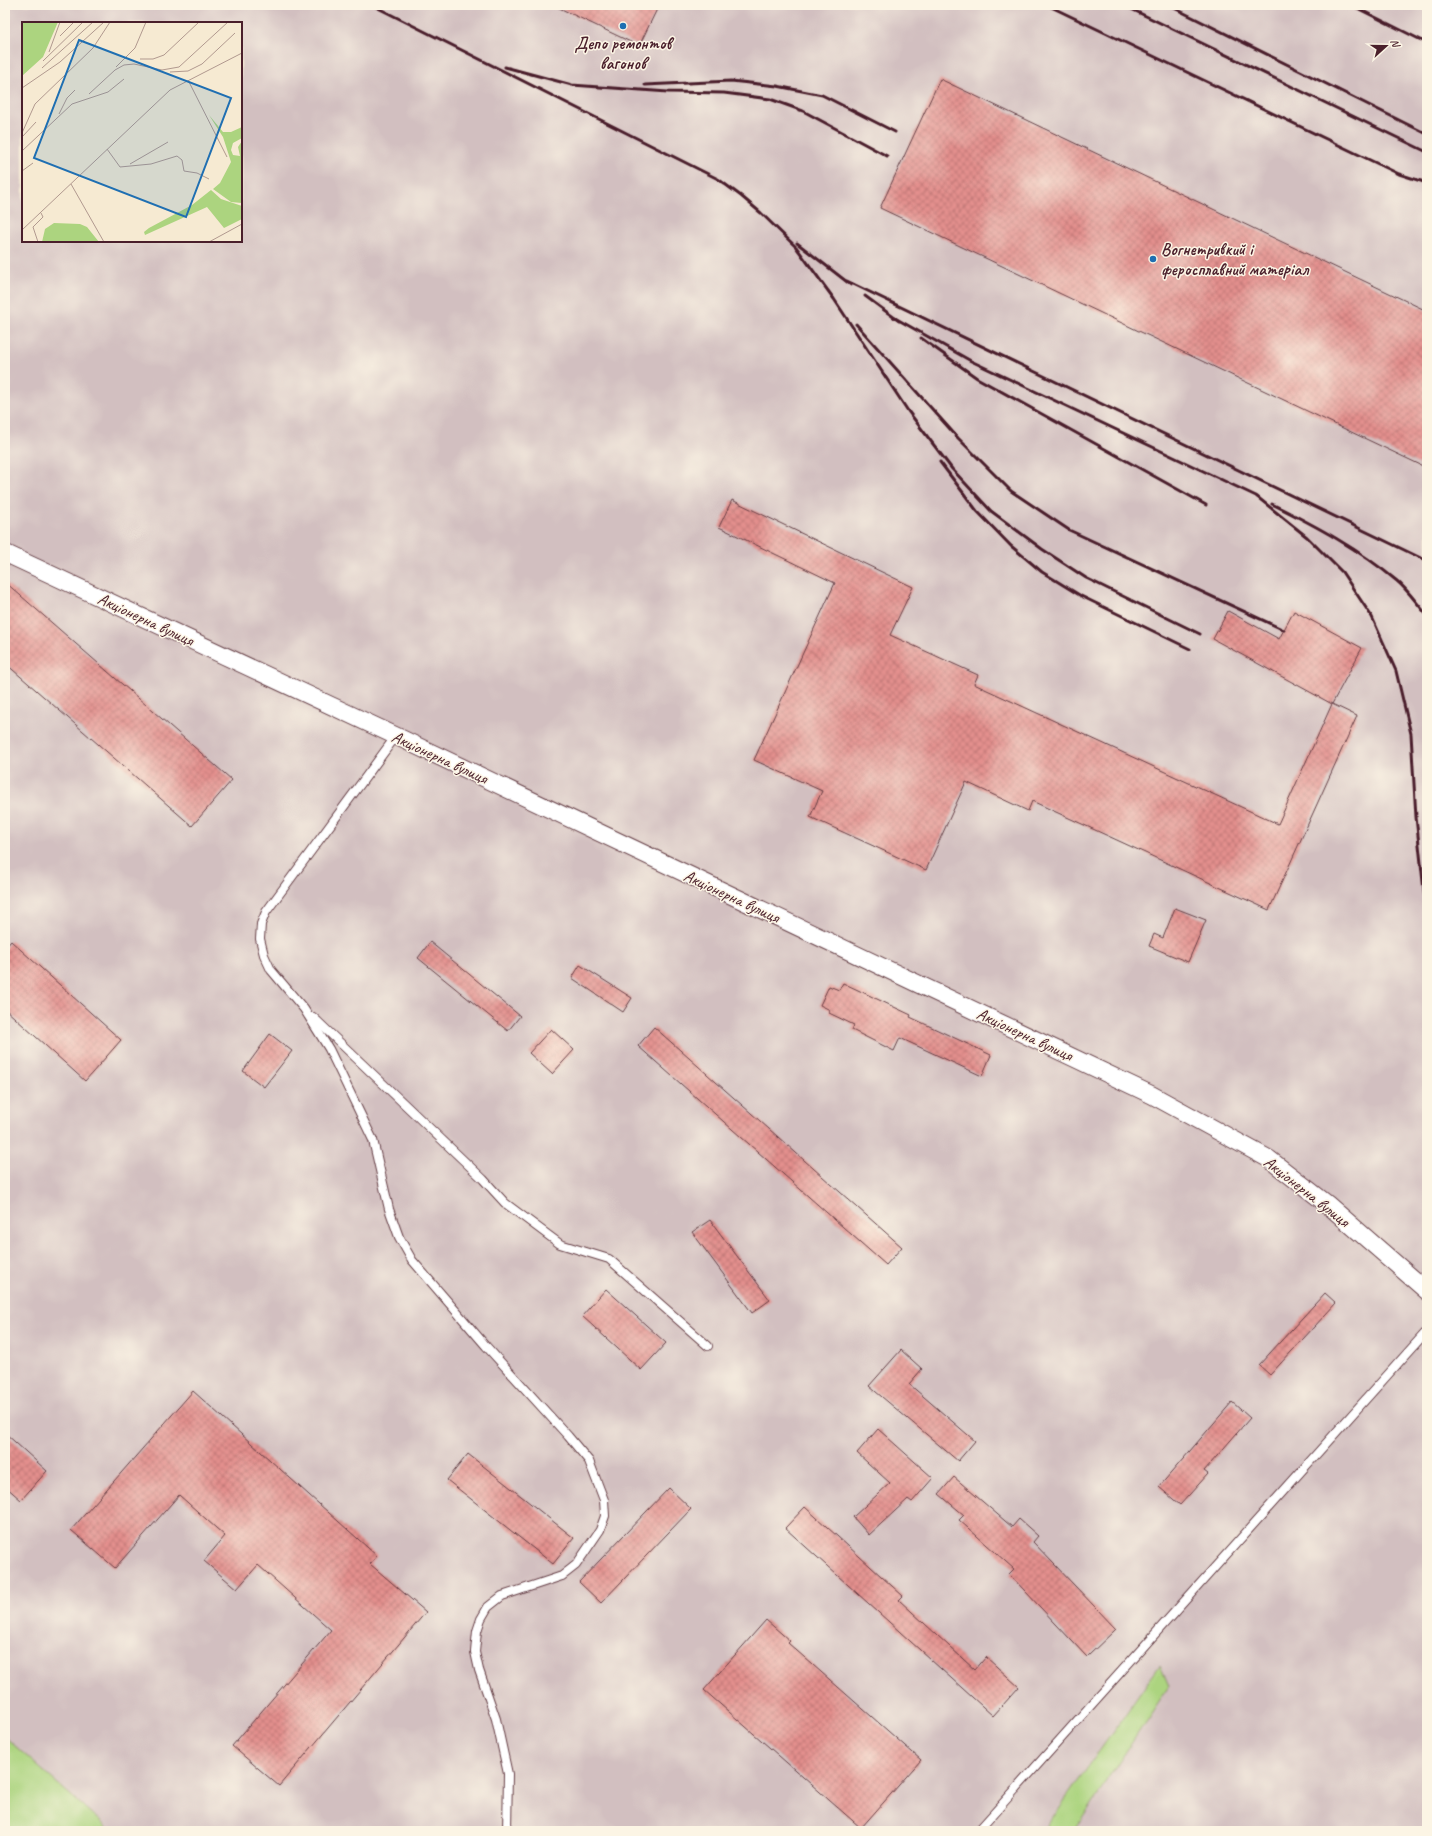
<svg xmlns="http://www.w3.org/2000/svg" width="1432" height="1836" viewBox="0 0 1432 1836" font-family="Caveat,sans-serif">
<defs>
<pattern id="building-cross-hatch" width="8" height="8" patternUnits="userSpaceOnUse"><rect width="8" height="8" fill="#e38f8d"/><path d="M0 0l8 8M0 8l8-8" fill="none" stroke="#ba7473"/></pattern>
</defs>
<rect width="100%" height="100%" fill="#fcf5e5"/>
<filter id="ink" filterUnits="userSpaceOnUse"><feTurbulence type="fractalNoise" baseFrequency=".025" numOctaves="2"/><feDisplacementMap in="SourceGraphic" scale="8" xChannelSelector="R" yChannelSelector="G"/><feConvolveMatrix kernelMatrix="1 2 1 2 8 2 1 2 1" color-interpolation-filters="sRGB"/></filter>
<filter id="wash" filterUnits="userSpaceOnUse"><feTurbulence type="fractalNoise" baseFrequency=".012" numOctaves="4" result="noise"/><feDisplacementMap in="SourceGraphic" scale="16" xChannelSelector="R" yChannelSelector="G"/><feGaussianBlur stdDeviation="0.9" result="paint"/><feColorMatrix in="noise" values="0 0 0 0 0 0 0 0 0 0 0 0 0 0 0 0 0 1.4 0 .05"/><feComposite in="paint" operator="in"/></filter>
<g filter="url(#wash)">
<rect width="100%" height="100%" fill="#f6ead2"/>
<path fill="#d2bfc0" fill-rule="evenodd" d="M5 5H1427V1831H5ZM23 23H241V241H23Z"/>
<g fill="#acd47f" stroke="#7b7a55">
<path d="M1160 1665 1169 1686 1074 1831H1043Z"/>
<path d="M5 1737 111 1831H5Z"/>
</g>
<g id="blocks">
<g fill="url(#building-cross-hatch)">
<path d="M553 5H659L639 46Z"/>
<path d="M940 79 1427 311V468L880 208Z"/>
<path d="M732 500 913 587 890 635 978 675 974 684 1278 824 1332 704 1357 716 1269 910 1032 801 1028 811 966 782 926 870 810 817 822 791 754 760 835 583 719 527Z"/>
<path d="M5 582 232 780 192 826 5 663Z"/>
<path d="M1228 611 1279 639 1294 611 1362 648 1332 704 1213 639Z"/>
<path d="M1175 908 1206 920 1188 962 1149 946 1154 934 1163 938Z"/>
<path d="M11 941 121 1040 85 1081 5 1009V948Z"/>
<path d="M430 942 520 1016 508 1031 418 958Z"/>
<path d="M580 965 632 998 623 1012 572 978Z"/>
<path d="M843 983 911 1015 910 1017 991 1055 982 1076 900 1038 894 1051 852 1030 854 1025 829 1013 830 1010 820 1005 829 986 839 990Z"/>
<path d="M654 1027 902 1247 886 1265 638 1046Z"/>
<path d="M551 1029 574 1050 552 1074 529 1053Z"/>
<path d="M270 1034 292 1051 264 1087 243 1071Z"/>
<path d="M710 1220 770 1300 752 1313 692 1232Z"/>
<path d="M606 1289 666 1343 641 1370 582 1316Z"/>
<path d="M1325 1293 1336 1303 1270 1375 1259 1365Z"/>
<path d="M901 1350 922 1369 909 1384 975 1441 958 1461 869 1386Z"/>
<path d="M193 1391 377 1556 370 1564 426 1612 279 1786 232 1746 331 1630 258 1565 237 1589 204 1561 225 1536 179 1495 115 1568 71 1530Z"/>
<path d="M1232 1402 1250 1418 1204 1471 1208 1474 1180 1505 1159 1487Z"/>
<path d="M878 1429 933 1478 912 1502 908 1499 869 1535 853 1517 890 1483 857 1453Z"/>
<path d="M5 1433 47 1471 21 1500 5 1486Z"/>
<path d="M468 1454 574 1538 553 1564 447 1480Z"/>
<path d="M954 1477 1012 1527 1019 1519 1038 1536 1033 1542 1116 1629 1087 1657 1009 1574 1014 1569 959 1520 964 1515 939 1494Z"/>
<path d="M669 1488 691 1509 601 1603 579 1582Z"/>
<path d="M805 1507 903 1596 899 1600 975 1670 986 1657 1019 1687 993 1716 785 1528Z"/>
<path d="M766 1620 790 1641 788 1643 921 1760 861 1828 704 1690Z"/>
</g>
</g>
</g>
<g filter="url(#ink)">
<use href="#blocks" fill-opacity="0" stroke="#643d44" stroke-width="1"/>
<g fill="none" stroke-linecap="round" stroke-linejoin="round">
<defs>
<g id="lane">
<path d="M396 736 266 912 261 924 260 939 264 955 271 970 304 1009 329 1049 373 1140 389 1209 399 1237 412 1260 486 1346 568 1436 589 1461 604 1500 605 1516 600 1530 576 1565 562 1576 502 1596 488 1607 481 1619 477 1631 475 1652 479 1670 496 1719 508 1774 507 1831"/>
<path d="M313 1017 483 1179 505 1203 560 1244 609 1259 708 1346"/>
<path d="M978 1831 1427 1331"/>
</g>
<path id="street" d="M5 553 396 736 1152 1095 1269 1159 1327 1204 1427 1291"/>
</defs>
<use href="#lane" stroke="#643d44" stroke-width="10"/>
<use href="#street" stroke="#643d44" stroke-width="19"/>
<use href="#lane" stroke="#fff" stroke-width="8"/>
<use href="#street" stroke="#fff" stroke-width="17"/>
<g stroke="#4a1f2b" stroke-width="3">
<path d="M372 5 718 179 741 196 761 213 796 247 834 299 908 411 952 469 991 511 1042 549 1086 578 1200 634"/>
<path d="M1047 5 1399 174 1427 183"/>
<path d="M1123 5 1427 152"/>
<path d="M1168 5 1427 134"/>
<path d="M1351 5 1427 43"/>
<path d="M1418 5 1427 9"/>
<path d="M505 67 572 85 668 92 724 93 770 99 803 111 887 156"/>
<path d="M645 85 731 81 777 86 822 95 895 132"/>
<path d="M797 243 851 285"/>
<path d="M847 281 1427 561"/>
<path d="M865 296 899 321"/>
<path d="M895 318 971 361 1256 496 1307 537 1342 572 1372 617 1396 671 1411 734 1416 817 1427 919"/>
<path d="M856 324 958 438 1011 491 1069 530 1284 630"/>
<path d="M921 338 977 378 1206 505"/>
<path d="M940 462 977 511 1011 546 1042 572 1081 596 1190 649"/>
<path d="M1272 504C1316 526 1359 549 1397 581 1408 590 1417 604 1427 615"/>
</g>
</g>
</g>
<g fill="#1f6fb2" stroke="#fcf5e5" stroke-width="1.5">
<circle cx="623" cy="26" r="4"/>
<circle cx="1153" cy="259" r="4"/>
</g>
<g text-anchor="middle" stroke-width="3" stroke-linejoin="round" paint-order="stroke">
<g font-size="17" font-weight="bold" fill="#4a1f2b" stroke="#fcf5e5">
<text x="623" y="49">Депо ремонтов<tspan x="623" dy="20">вагонов</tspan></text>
<text x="1161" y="255" text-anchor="start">Вогнетривкий і<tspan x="1161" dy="20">феросплавний матеріал</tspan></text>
</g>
<g font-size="17" fill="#4a1f2b" stroke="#fcf5e5">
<text transform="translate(146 619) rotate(25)" y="6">Акціонерна вулиця</text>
<text transform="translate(440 757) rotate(25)" y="6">Акціонерна вулиця</text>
<text transform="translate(732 896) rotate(25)" y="6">Акціонерна вулиця</text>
<text transform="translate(1025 1034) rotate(25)" y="6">Акціонерна вулиця</text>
<text transform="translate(1307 1191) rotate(38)" y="6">Акціонерна вулиця</text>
</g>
</g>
<g transform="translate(22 22)">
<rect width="220" height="220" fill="#f6ead2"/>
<path d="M0 0H36L21 35 0 54ZM187 93 201 110H209L220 105V116L211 121 209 128 211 133 218 134 216 125 220 119V181L209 180 191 167 198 161 209 140 201 115ZM189 168 199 177 220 184V197L202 206 185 185 123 213 122 210 127 206 170 183ZM32 201 58 202 65 205 77 220H20L23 207Z" fill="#acd47f"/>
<path fill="none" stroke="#b1998f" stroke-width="1" d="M38 14 52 0M27 30 38 0M118 37H131L142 33 177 0M21 39 61 0M94 45 113 26 124 0M20 46 71 0M148 50 166 49 180 42 213 11M166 58 205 135M0 66 38 40 82 0M67 72 93 48 102 43 112 42 140 48 157 45 206 0M37 92 45 76 53 68M0 111 13 82 71 26 88 0M1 114 14 100M85 127 98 145 129 142 155 134 160 138 162 149 175 151 187 157M0 129 50 82 86 70 102 57M108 142 146 120M0 149 11 141M49 162 82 220M0 208 148 68 220 31M16 220 11 205 21 195 19 191M187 220 220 202"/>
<path fill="#1f6fb2" fill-opacity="0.15" stroke="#1f6fb2" stroke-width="2" d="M57 18 209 76 164 195 12 136Z"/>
<rect width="220" height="220" fill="none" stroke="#4a1f2b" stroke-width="2"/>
</g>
<rect width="1432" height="1836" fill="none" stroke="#fcf5e5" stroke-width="20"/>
<g transform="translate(1386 46) rotate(69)" stroke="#fcf5e5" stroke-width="3" paint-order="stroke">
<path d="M0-3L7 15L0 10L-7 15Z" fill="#4a1f2b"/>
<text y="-6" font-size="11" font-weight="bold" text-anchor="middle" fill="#4a1f2b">N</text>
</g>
</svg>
